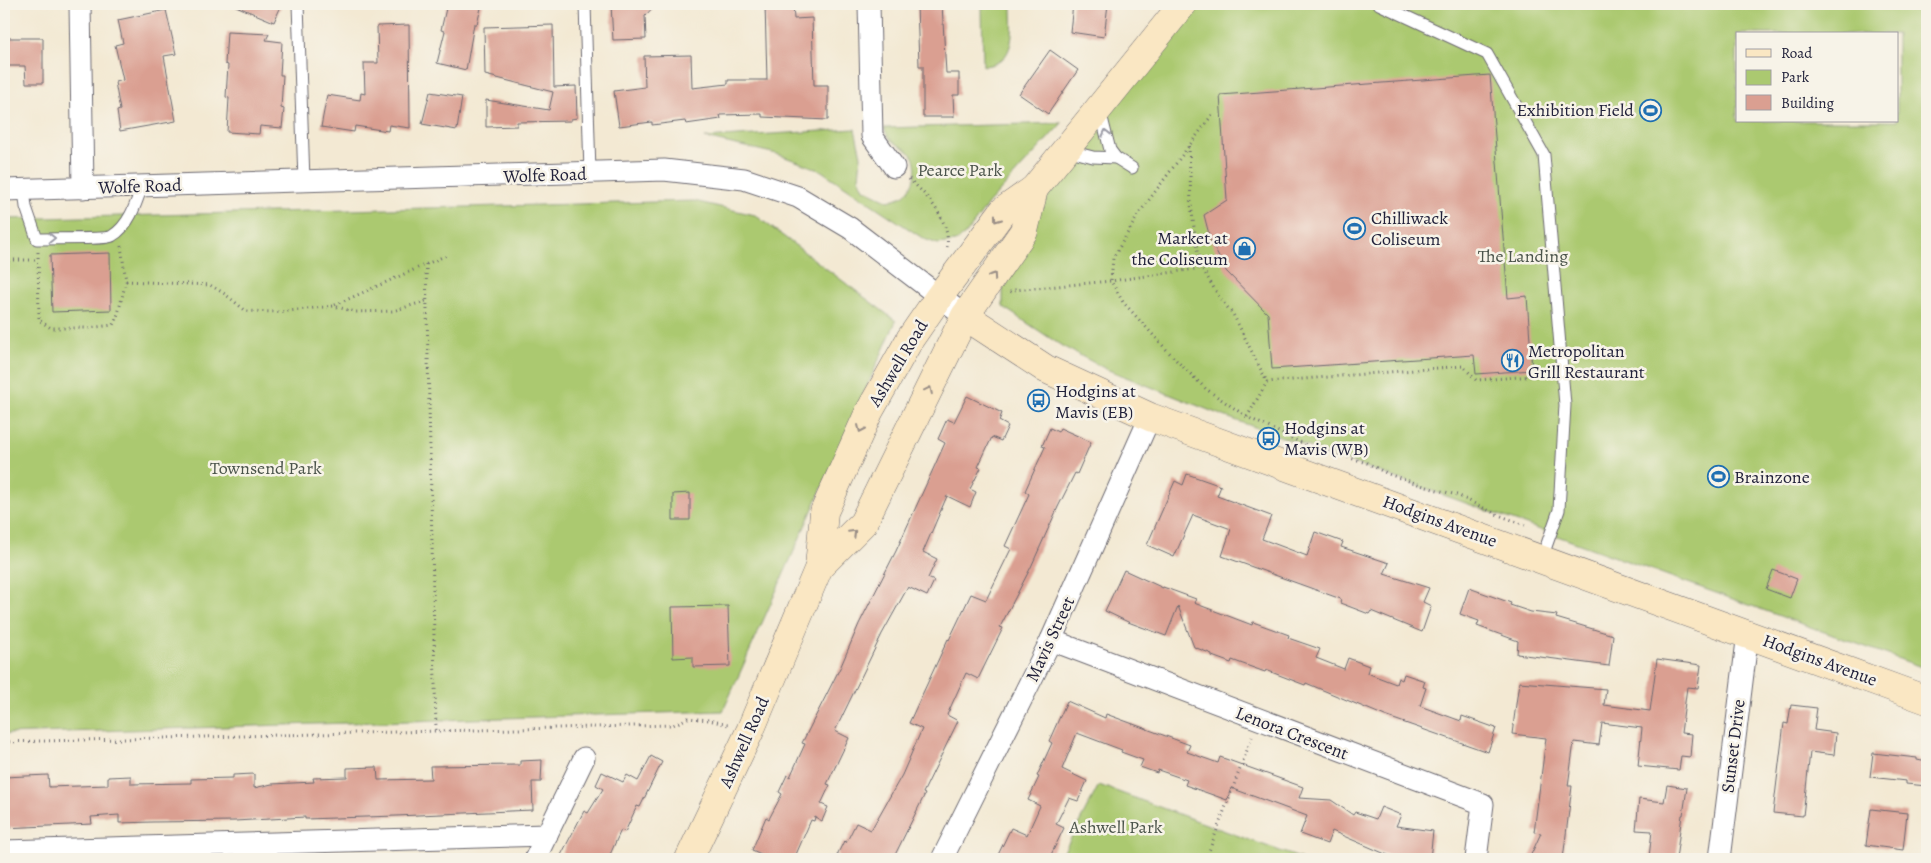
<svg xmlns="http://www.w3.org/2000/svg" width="1931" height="863" viewBox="0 0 1931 863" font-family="Alegreya,serif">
<rect width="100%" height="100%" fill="#f7f3e8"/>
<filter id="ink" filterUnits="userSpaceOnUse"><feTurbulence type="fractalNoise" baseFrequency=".02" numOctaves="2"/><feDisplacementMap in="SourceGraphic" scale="10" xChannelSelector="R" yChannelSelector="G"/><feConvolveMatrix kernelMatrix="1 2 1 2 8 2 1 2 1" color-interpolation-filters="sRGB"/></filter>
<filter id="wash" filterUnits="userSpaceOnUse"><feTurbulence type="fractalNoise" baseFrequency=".0096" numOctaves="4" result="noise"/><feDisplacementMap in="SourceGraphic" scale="20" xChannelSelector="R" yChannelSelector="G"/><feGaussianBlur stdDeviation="1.12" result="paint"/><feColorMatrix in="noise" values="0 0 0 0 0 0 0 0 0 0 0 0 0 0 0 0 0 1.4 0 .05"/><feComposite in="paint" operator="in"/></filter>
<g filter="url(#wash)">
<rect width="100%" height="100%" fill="#f3e9d3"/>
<g fill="#abc970" stroke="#667656" fill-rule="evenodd">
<path d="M982 4H1012C1012 30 1018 64 983 66Z"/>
<path d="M1188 4H1927V669L1221 415 1106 369 1062 346 1003 307V270L1039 208 1105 110ZM1737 34H1897V121H1737Z"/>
<path d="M1062 123 989 203 965 235 955 242 938 244 924 239 820 170 777 154 705 138 855 129 861 156 859 178 864 189 889 201C893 199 900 198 904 195 915 186 921 163 909 152 897 141 892 147 884 128Z"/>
<path d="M694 201 755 215 896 321 723 711 4 734V219Z"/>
<path d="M1099 785 1302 859H1060Z"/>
</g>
<g id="blocks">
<g fill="#da9f91">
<path d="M231 4H282L274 22Z"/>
<path d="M447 4H482L477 24H474L466 70 437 63 445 31 441 30Z"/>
<path d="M611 4H656L645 16 646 39 613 40Z"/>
<path d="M765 4H793L794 19 812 18 814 85H828V120L762 117V114L720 115 721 119 686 124 685 121 652 125V122L619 126 614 91 645 87 644 56 691 55 692 88 728 84V80H767Z"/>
<path d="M917 4H942L946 73H959V95H953L954 117H923V66H919Z"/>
<path d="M1073 4H1108L1104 37 1070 32Z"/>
<path d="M166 10 176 54 164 56 176 121 120 131 117 111 120 110 115 82 123 80 115 45 123 43 118 20Z"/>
<path d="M409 25 410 128 389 125 388 131 355 126 354 132 321 127 327 95 360 100 361 93 365 94 364 63H378L377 26Z"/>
<path d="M553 25 554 87 576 86 577 118 571 119V121L517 122V126L486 127V100L549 110 553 92 485 75 484 27Z"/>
<path d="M227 32 269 34 266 40 282 42 280 75H283L281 108 284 109 282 128 260 126 259 134 227 132 229 98 226 97 228 65 225 64Z"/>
<path d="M4 38H43V83H26L25 66H4Z"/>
<path d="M1050 50 1078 70 1048 114 1019 94Z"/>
<path d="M1490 75 1508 298 1527 296 1532 370 1476 374 1474 355 1272 369 1268 314 1226 271 1211 242 1204 215 1227 200 1220 95Z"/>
<path d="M430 92 462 97 457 130 422 124Z"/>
<path d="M110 253 111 310 52 312 50 255Z"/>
<path d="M967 396 1002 413 999 421 1008 426 1001 441 992 437 978 467 981 468 970 489 976 492 970 507 947 496 923 552 937 559 928 578 934 581 927 596 908 587 882 634 835 731 849 738 827 784 830 785 821 804 828 807 822 821 815 817 814 821 811 820 794 859H773L752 850 766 817 769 819 782 794 779 792 787 775 790 777 805 744 802 743 841 666 859 624 896 551 945 443 938 439 947 419 954 422Z"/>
<path d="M1050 428 1058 432 1060 428 1091 442 1077 474 1075 473 1058 507 1031 567 1000 627 1003 628 978 679 966 673 947 715 958 721 923 793 925 794 893 859H838L840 856 837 855 844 841 846 843 856 823 871 830 902 775 922 729 909 723 948 639 949 640 971 594 986 600 1011 549 1005 546 1029 494 1025 491 1045 447 1042 446Z"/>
<path d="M1187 474 1221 486 1217 496 1271 516 1262 539 1307 556 1315 532 1343 542 1341 547 1389 563 1384 574 1429 588 1423 602 1431 606 1422 632 1371 611 1369 614 1340 603 1341 599 1222 556 1231 529 1193 515 1174 557 1147 545 1175 481 1183 485Z"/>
<path d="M690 493V520H673V494Z"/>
<path d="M1124 570 1163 588V587L1196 599 1194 603 1252 625 1253 622 1289 635 1288 638 1320 649 1316 658 1344 669 1348 658 1369 666 1367 673 1396 684 1398 678 1402 680 1404 674 1425 681 1423 687 1426 688 1420 706 1461 721 1462 716 1496 728 1488 752 1385 716 1306 683 1305 685 1266 670 1265 672 1232 660 1231 663 1212 656V654L1194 647 1178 606 1166 636 1128 622 1105 611Z"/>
<path d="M1773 570 1797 579 1790 598 1766 589Z"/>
<path d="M1469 588 1511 603 1510 605 1531 612 1557 615 1556 618 1613 635 1609 666 1517 654 1518 641 1477 626 1479 621 1460 614Z"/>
<path d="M728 606 730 666 693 667V657L673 658 672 607Z"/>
<path d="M1657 659 1701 665 1698 688 1687 687 1681 733 1692 734 1690 757 1681 756 1679 770 1638 766 1642 728 1602 723 1599 745 1574 742 1568 786H1572L1563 859H1529L1541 833 1534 832 1546 738 1512 734 1519 682 1606 689 1604 705 1650 711Z"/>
<path d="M1067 701 1105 718 1106 714 1190 745 1187 752 1218 763 1220 757 1303 787 1299 798 1331 800 1353 815 1355 812 1376 819 1381 807 1401 815 1396 826 1433 831 1430 859H1397L1332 831 1327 844 1300 834 1307 816 1231 788 1227 800 1185 785 1187 780 1158 770 1157 773 1140 767 1143 760 1121 752 1122 750 1077 733 1062 769 1087 781 1078 801 1069 798 1056 824 1064 828 1049 859H996L1011 828 1027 835 1040 806 1028 800 1039 777 1037 776 1052 743 1049 741Z"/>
<path d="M1791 705 1817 708 1814 730 1836 733 1834 755 1810 752 1803 816 1773 813 1784 723 1788 724Z"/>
<path d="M1873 753 1917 758V760L1927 762V786L1906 784V781L1870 777Z"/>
<path d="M651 756 662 762 640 807 637 806 625 832 621 830 608 859H559L584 811 588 813 603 789 596 785 602 772 623 782 627 775 638 781Z"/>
<path d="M542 760 541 782H532L533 810 396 816 305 819V817L235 821 152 822 119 823V815L91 817 92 824 4 828V777L48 775 49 787 108 785V777L131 776V784L191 783V779L233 778V775L254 774V788L272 784 314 782 313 778 347 777V768L377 767 378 780 431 779 430 766 520 765V761Z"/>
<path d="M1667 785 1687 788 1683 815H1682L1676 859H1656L1649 857 1652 831 1636 830 1639 799 1664 802Z"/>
<path d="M1871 809 1907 813 1903 850 1866 845Z"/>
</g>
</g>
</g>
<g filter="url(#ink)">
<use href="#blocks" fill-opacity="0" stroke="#6b6870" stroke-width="1"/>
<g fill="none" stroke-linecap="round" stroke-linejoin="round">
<defs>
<g id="lane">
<path d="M298 4 304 181"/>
<path d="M585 4 590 173"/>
<path d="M1379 4 1487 54 1544 155 1565 405 1559 510 1542 558"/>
<path d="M1100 110 1110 150 1116 158 1132 168"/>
<path d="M1066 150 1093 157 1116 158"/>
<path d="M24 190 26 207 37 239C48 238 106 240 112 236 129 226 136 204 142 186"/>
</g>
<g id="street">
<path d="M80 4 83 188"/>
<path d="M869 4 872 136 894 167"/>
<path d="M4 190 664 170 744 179 798 197 850 228 965 316"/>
<path d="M1051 640 1483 804 1476 859"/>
<path d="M4 851 547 835"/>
<path d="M535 859 584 758"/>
<path d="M942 859 1051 640 1150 417"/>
<path d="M1720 859 1748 633"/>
</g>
<g id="secondary">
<path d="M965 316 1046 369 1150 417 1927 700"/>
<path d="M819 567 863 523 965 316 1024 231 1034 189"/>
<path d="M689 859 750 731 819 567 824 512 869 412 910 339 939 297 1003 211 1034 189 1183 4"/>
</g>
</defs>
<use href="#lane" stroke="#6b6870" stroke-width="13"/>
<use href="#street" stroke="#6b6870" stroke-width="23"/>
<use href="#secondary" stroke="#6b6870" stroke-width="29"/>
<g stroke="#6b6870" stroke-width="3" stroke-dasharray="1 4" stroke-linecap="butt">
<path d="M1212 115 1140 212 1113 258 1111 281 1123 302 1176 360 1206 389 1247 417 1306 445 1367 463 1388 474 1430 488 1457 495 1496 514 1525 525"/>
<path d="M1189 146 1191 204 1197 251 1202 268 1221 300 1233 314 1267 382"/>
<path d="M909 179C927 195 951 221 947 247"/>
<path d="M38 252 39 320 51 328H88L113 325 118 314 126 281 121 246"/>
<path d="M4 260H38"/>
<path d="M426 264 436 730"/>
<path d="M126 281 210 285 225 294 246 311 279 312 334 306 355 312 393 311 426 301"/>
<path d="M1010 292 1014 290 1111 281 1202 268"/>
<path d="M335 305 449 254"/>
<path d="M1247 417 1267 382 1463 366 1476 380 1550 375"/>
<path d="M4 742 673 725 688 718 709 720 728 725"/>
<path d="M1206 859 1252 737"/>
</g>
<use href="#lane" stroke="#fff" stroke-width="11"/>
<use href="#street" stroke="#fff" stroke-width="21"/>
<use href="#secondary" stroke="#fae7c3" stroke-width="28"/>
</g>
<defs><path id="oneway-chevron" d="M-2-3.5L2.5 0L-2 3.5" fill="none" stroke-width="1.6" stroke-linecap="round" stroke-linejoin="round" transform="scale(1.25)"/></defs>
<g stroke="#9c9ca7">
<use href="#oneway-chevron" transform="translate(1106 133) rotate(-104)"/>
<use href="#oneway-chevron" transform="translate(52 238) rotate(-1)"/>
</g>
<g stroke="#998e86">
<use href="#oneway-chevron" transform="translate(997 219) rotate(126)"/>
<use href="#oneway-chevron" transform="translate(993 276) rotate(-56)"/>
<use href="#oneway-chevron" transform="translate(929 390) rotate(-64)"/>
<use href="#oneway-chevron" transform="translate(861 429) rotate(114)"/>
<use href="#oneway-chevron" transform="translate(853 533) rotate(-45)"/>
</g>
</g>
<defs>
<symbol id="stadium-ring" viewBox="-11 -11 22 22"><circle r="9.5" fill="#f7f3e8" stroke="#1f6fb2" stroke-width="1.5"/><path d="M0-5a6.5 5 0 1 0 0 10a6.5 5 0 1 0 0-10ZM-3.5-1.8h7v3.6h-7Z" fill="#1f6fb2"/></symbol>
<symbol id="shop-ring" viewBox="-11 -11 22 22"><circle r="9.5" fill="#f7f3e8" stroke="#1f6fb2" stroke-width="1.5"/><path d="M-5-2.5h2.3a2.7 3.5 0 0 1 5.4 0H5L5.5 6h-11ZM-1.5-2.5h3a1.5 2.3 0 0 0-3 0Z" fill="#1f6fb2"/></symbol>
<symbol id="restaurant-ring" viewBox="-11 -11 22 22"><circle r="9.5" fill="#f7f3e8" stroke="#1f6fb2" stroke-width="1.5"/><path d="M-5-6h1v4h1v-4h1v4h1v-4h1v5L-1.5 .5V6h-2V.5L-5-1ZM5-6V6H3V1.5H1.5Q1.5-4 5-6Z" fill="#1f6fb2"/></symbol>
<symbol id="bus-ring" viewBox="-11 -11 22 22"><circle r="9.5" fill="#f7f3e8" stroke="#1f6fb2" stroke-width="1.5"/><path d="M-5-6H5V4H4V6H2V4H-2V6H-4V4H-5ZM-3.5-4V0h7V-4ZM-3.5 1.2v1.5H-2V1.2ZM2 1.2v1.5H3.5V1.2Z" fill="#1f6fb2"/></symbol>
</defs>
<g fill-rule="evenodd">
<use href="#stadium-ring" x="1638" y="98" width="25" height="25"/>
<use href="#stadium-ring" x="1342" y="216" width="25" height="25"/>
<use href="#shop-ring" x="1232" y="236" width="25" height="25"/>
<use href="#restaurant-ring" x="1500" y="348" width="25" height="25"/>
<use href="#bus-ring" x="1026" y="388" width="25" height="25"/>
<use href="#bus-ring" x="1256" y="426" width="25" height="25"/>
<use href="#stadium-ring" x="1706" y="464" width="25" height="25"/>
</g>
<g text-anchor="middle" stroke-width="5" stroke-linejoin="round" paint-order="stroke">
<g font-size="18" fill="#22223b" stroke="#f7f3e8" text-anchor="start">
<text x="1634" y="116" text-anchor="end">Exhibition Field</text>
<text x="1371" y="224">Chilliwack<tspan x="1371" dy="21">Coliseum</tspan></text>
<text x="1228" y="244" text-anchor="end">Market at<tspan x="1228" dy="21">the Coliseum</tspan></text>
<text x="1528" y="357">Metropolitan<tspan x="1528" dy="21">Grill Restaurant</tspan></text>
<text x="1055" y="397">Hodgins at<tspan x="1055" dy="21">Mavis (EB)</tspan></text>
<text x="1284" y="434">Hodgins at<tspan x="1284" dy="21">Mavis (WB)</tspan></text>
<text x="1734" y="483">Brainzone</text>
</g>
<g font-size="18" fill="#4b544b" stroke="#f7f3e8">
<text x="960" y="176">Pearce Park</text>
<text x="1523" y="262">The Landing</text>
<text x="266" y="474">Townsend Park</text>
<text x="1116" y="833">Ashwell Park</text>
</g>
<g font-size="18" fill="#22223b" stroke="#f7f3e8">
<text transform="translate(545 175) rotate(-2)" y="6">Wolfe Road</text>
<text transform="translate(140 186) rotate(-2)" y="6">Wolfe Road</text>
<text transform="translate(898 363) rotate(-59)" y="6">Ashwell Road</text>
<text transform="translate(1440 521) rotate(20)" y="6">Hodgins Avenue</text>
<text transform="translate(1050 639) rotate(-65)" y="6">Mavis Street</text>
<text transform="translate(1820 660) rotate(20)" y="6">Hodgins Avenue</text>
<text transform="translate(1292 733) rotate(21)" y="6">Lenora Crescent</text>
<text transform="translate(744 742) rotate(-66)" y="6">Ashwell Road</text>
<text transform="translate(1733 746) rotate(-83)" y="6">Sunset Drive</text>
</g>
</g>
<rect width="1931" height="863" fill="none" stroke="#f7f3e8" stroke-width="20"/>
<rect x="1736" y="32" width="162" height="90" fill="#f7f3e8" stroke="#a29fa3"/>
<rect x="1746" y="49" width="25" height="8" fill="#fae7c3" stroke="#a29fa3"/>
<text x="1781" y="58" font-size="15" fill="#22223b">Road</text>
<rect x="1746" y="70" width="25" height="15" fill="#abc970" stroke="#a29fa3"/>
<text x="1781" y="82" font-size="15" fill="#22223b">Park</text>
<rect x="1746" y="95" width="25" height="15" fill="#da9f91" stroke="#a29fa3"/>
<text x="1781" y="108" font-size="15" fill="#22223b">Building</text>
</svg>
